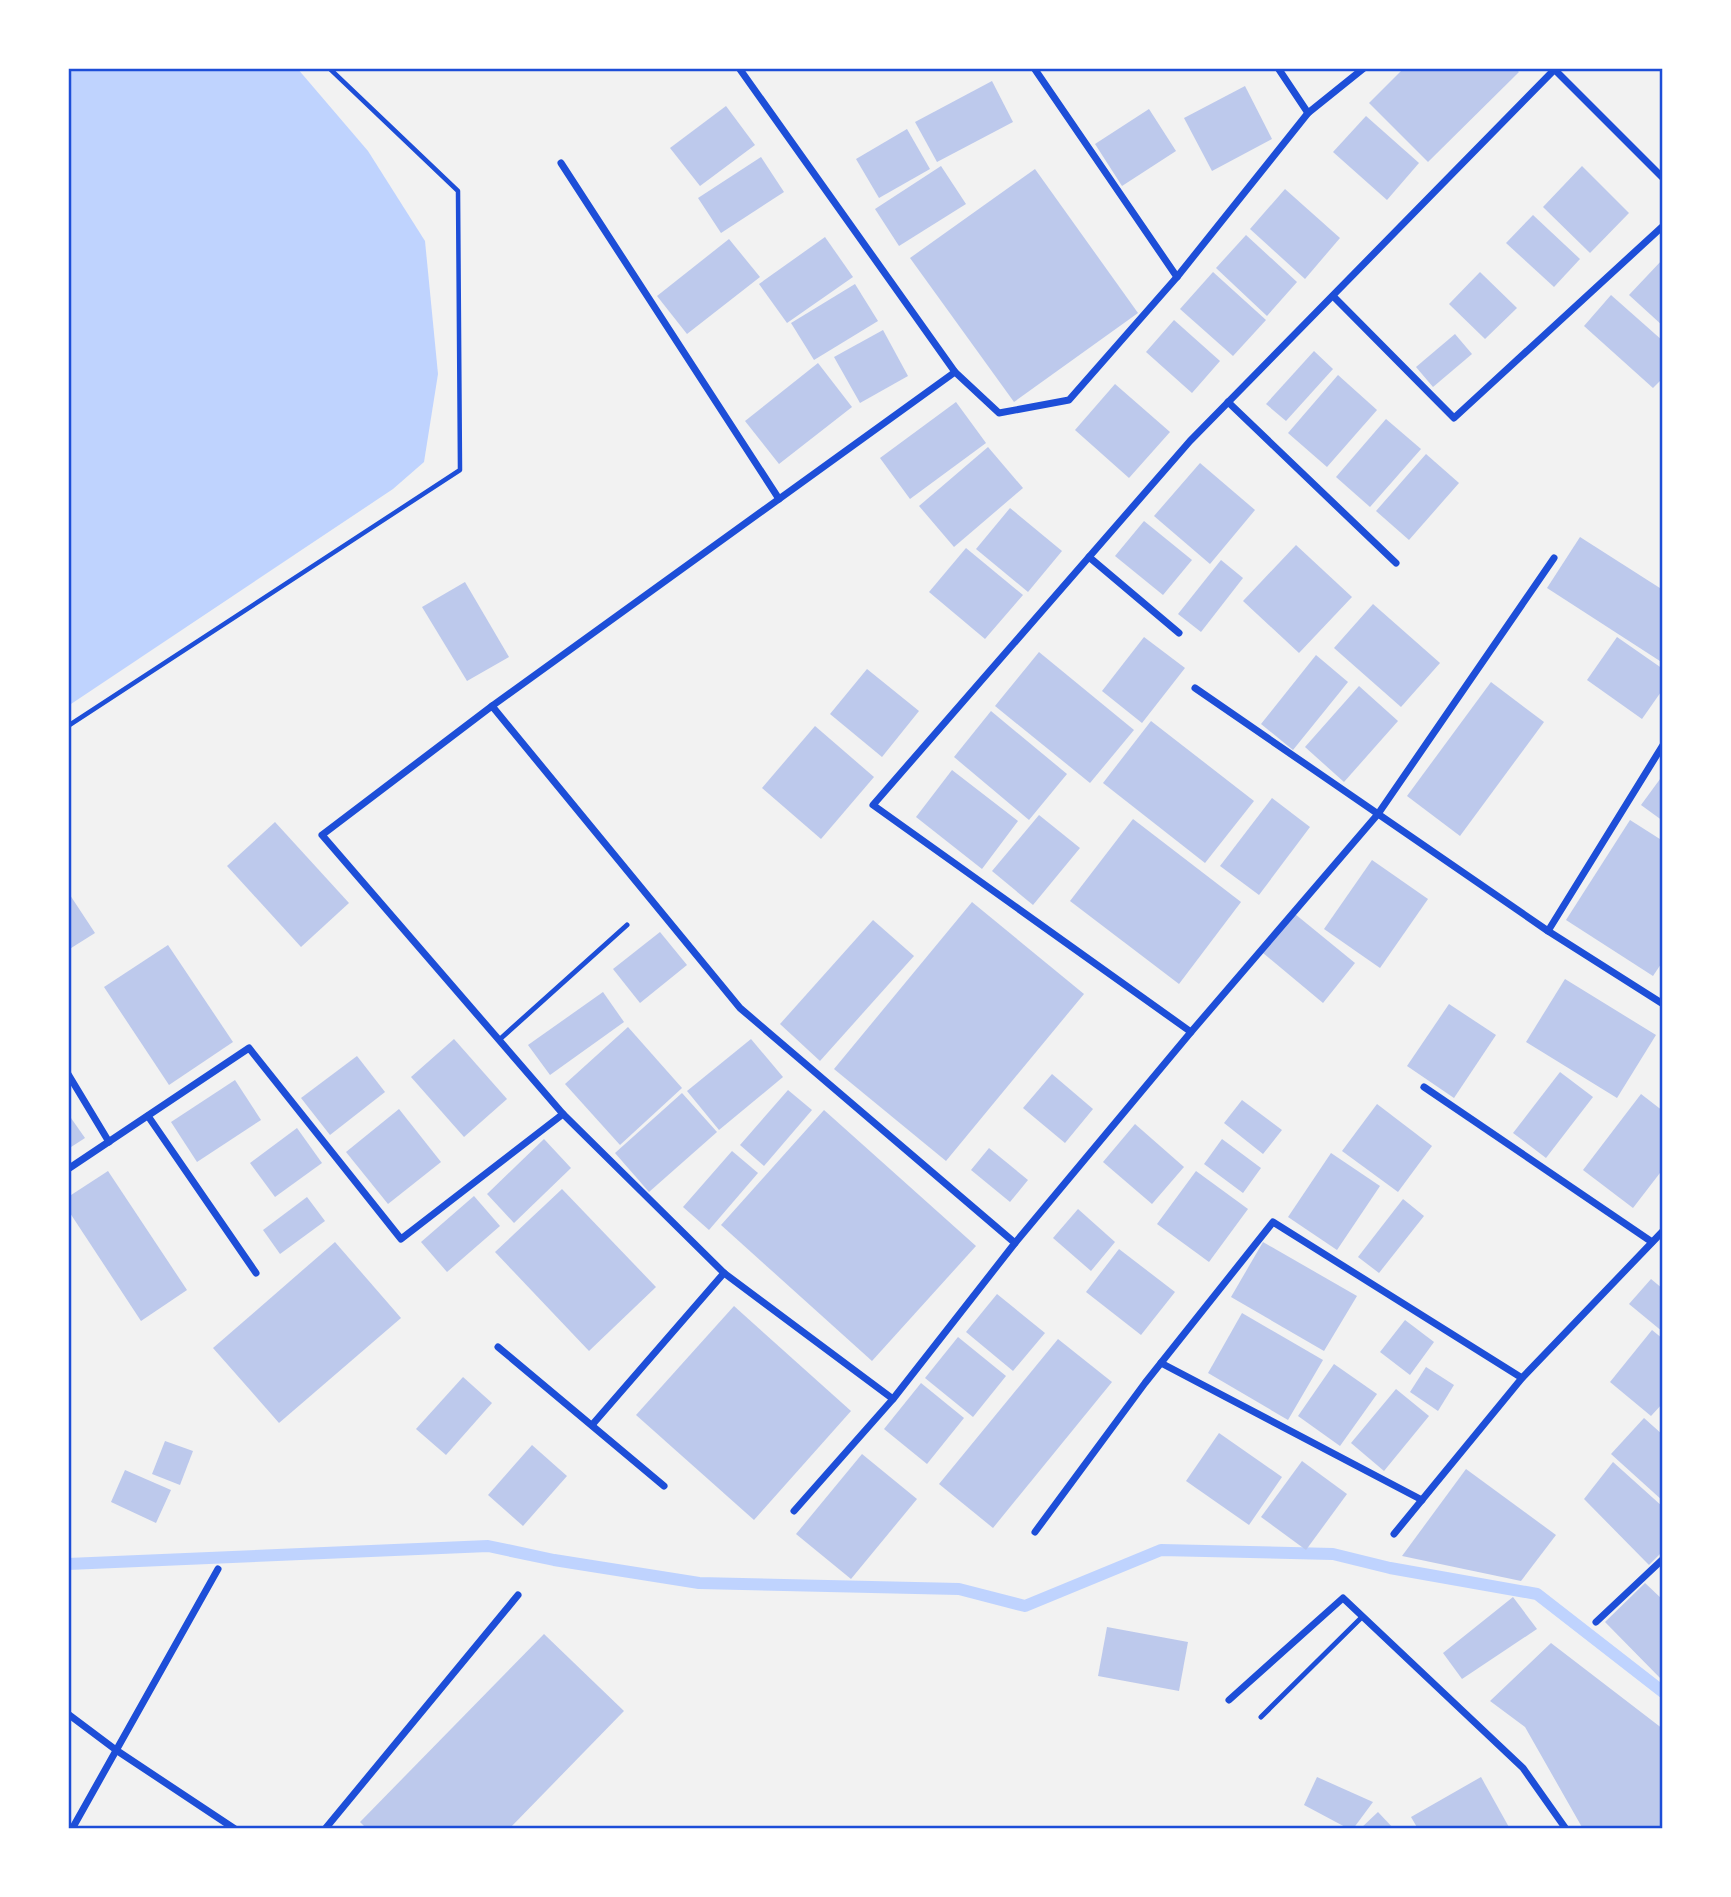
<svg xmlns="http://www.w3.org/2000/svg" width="1731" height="1897" viewBox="0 0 1731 1897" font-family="'Playfair Display',serif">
<rect width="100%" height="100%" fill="#f2f2f2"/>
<path fill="#bfd3fe" d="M68 68H297L368 151 425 241 438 374 424 462 393 489 68 706Z"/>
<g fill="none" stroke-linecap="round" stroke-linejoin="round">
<path stroke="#bfd3fe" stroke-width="12" d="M68 1564 488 1546 554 1560 699 1583 959 1589 1025 1606 1161 1550 1333 1554 1390 1568 1537 1594 1663 1692"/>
</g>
<g fill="#bdc9ec">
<path d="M1404 68H1515L1519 72 1428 162 1369 103Z"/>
<path d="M992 81 1013 122 937 162 915 122Z"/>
<path d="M1245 86 1272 139 1212 171 1184 118Z"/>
<path d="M726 106 755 145 700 186 670 148Z"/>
<path d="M1149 109 1176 151 1122 186 1095 144Z"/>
<path d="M1366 116 1419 163 1387 200 1333 152Z"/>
<path d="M907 129 930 169 879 198 856 159Z"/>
<path d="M761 157 784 192 721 233 698 198Z"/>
<path d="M941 166 966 204 899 246 875 209Z"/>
<path d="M1582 166 1629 213 1590 253 1543 207Z"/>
<path d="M1035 169 1138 313 1014 402 910 258Z"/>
<path d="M1285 189 1340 238 1305 279 1250 229Z"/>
<path d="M1533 215 1580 259 1554 287 1506 243Z"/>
<path d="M1246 235 1297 282 1267 316 1216 268Z"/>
<path d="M825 237 853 277 787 323 759 284Z"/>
<path d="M729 239 760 277 687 334 657 296Z"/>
<path d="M1663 259V326L1629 295Z"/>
<path d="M1213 272 1266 320 1233 356 1180 309Z"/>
<path d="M1480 272 1517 308 1485 339 1449 304Z"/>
<path d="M855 284 878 321 814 360 791 323Z"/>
<path d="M1611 295 1663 341V378L1653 388 1584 326Z"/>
<path d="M1174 320 1220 361 1192 393 1146 352Z"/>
<path d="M883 330 908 376 860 403 834 357Z"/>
<path d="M1455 334 1472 354 1433 387 1416 367Z"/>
<path d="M1314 351 1333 369 1286 421 1266 404Z"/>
<path d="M818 363 852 407 779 464 745 421Z"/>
<path d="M1338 375 1377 410 1327 467 1288 433Z"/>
<path d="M1115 384 1170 432 1129 478 1075 430Z"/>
<path d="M956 402 986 443 910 499 880 458Z"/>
<path d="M1386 419 1421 449 1370 507 1336 477Z"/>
<path d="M988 447 1023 488 954 547 919 506Z"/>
<path d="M1426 454 1459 483 1409 540 1376 511Z"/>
<path d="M1200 463 1255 510 1210 564 1154 516Z"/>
<path d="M1010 508 1062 551 1028 592 976 549Z"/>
<path d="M1144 521 1192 560 1163 595 1115 556Z"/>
<path d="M1580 537 1663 590V663L1547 588Z"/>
<path d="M1296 545 1352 597 1299 653 1243 601Z"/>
<path d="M966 548 1023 595 985 639 929 592Z"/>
<path d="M1221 560 1243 578 1201 632 1178 614Z"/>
<path d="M465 582 509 657 467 681 422 607Z"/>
<path d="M1373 604 1440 663 1401 707 1334 648Z"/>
<path d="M1144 637 1185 668 1142 723 1102 691Z"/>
<path d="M1617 637 1663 669V689L1642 719 1587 680Z"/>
<path d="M1039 652 1134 730 1090 783 995 706Z"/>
<path d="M1316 655 1348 682 1293 750 1261 724Z"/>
<path d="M867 669 919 711 882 757 830 714Z"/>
<path d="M1491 682 1544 722 1460 836 1407 796Z"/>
<path d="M1359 686 1398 721 1344 782 1305 747Z"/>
<path d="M991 711 1067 774 1029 820 954 757Z"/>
<path d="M1151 721 1254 801 1205 863 1103 783Z"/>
<path d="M815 726 874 777 821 839 762 788Z"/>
<path d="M952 770 1018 821 982 869 916 817Z"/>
<path d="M1663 775V821L1641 805Z"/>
<path d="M1272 798 1310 827 1259 895 1220 866Z"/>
<path d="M1039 815 1080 848 1033 905 992 871Z"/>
<path d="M1133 819 1241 902 1179 984 1070 901Z"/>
<path d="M1630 820 1663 841V961L1653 976 1566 920Z"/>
<path d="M275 822 349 903 301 947 227 866Z"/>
<path d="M1372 860 1428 899 1380 968 1324 929Z"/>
<path d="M68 892 95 933 68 950Z"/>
<path d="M972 902 1084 994 946 1161 834 1069Z"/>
<path d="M1295 914 1355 963 1323 1003 1263 953Z"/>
<path d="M873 920 914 956 820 1061 780 1024Z"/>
<path d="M660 932 687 965 640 1003 613 969Z"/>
<path d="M168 945 233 1042 169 1085 104 987Z"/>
<path d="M1565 979 1656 1035 1617 1098 1526 1042Z"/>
<path d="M603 992 624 1022 550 1075 528 1045Z"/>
<path d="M1449 1004 1496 1035 1454 1098 1407 1066Z"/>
<path d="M628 1027 682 1088 620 1145 565 1084Z"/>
<path d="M454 1039 507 1099 464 1137 411 1077Z"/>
<path d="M751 1039 783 1077 719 1130 687 1091Z"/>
<path d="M357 1056 385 1092 330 1135 301 1098Z"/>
<path d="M1560 1072 1593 1097 1546 1158 1513 1133Z"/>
<path d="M1052 1074 1093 1109 1065 1143 1023 1108Z"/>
<path d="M235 1080 261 1120 197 1162 171 1122Z"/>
<path d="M788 1090 812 1110 764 1166 740 1145Z"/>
<path d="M682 1093 717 1132 649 1192 615 1153Z"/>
<path d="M1641 1094 1663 1111V1169L1633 1208 1583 1170Z"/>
<path d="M1242 1100 1282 1130 1263 1154 1224 1123Z"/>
<path d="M1377 1104 1432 1146 1398 1192 1342 1151Z"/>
<path d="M399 1109 441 1162 388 1204 346 1152Z"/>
<path d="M824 1110 976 1246 872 1361 721 1225Z"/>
<path d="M71 1118 85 1138 68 1149V1119Z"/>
<path d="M1135 1124 1184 1167 1152 1204 1103 1162Z"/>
<path d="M297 1128 322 1163 275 1197 250 1163Z"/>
<path d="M544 1139 571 1168 514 1223 487 1194Z"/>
<path d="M1222 1139 1261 1168 1243 1193 1204 1164Z"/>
<path d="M989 1148 1028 1180 1010 1202 971 1170Z"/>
<path d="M732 1151 758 1173 709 1230 683 1207Z"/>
<path d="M1331 1153 1380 1186 1337 1250 1288 1217Z"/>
<path d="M108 1171 187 1290 141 1321 68 1210V1197Z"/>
<path d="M1196 1171 1248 1209 1209 1262 1157 1224Z"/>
<path d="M562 1189 656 1287 589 1351 495 1252Z"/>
<path d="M474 1196 500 1226 447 1272 421 1242Z"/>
<path d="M307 1197 325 1221 280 1254 263 1230Z"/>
<path d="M1403 1199 1424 1216 1379 1273 1358 1257Z"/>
<path d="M1078 1209 1115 1242 1091 1271 1053 1238Z"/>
<path d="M335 1242 401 1318 279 1423 213 1348Z"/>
<path d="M1263 1242 1357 1296 1324 1351 1231 1297Z"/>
<path d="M1119 1249 1175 1292 1141 1335 1086 1292Z"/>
<path d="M1651 1279 1663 1289V1332L1629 1304Z"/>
<path d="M997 1294 1045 1333 1013 1371 966 1332Z"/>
<path d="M734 1306 851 1411 754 1520 636 1415Z"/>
<path d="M1242 1313 1323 1360 1288 1420 1208 1373Z"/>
<path d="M1405 1320 1434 1342 1410 1375 1380 1352Z"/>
<path d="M1652 1330 1663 1339V1403L1651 1416 1610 1382Z"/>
<path d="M958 1337 1006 1376 973 1417 925 1378Z"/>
<path d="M1058 1339 1112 1382 993 1528 939 1484Z"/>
<path d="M1334 1364 1377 1394 1340 1446 1298 1416Z"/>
<path d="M1426 1367 1454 1385 1438 1411 1410 1392Z"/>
<path d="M463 1377 492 1403 446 1455 416 1429Z"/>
<path d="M921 1383 964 1418 927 1464 884 1429Z"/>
<path d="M1396 1389 1429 1416 1384 1471 1351 1443Z"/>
<path d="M1644 1418 1663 1435V1501L1611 1454Z"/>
<path d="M1219 1433 1282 1477 1249 1525 1186 1481Z"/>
<path d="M165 1441 193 1451 180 1485 152 1474Z"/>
<path d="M532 1445 567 1476 523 1526 488 1495Z"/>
<path d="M862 1454 917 1499 851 1579 796 1534Z"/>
<path d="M1302 1461 1347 1494 1306 1550 1261 1517Z"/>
<path d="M1613 1462 1663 1507V1551L1649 1565 1584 1499Z"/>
<path d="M1466 1469 1556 1535 1521 1581 1402 1556Z"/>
<path d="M125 1470 171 1490 156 1523 111 1502Z"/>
<path d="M1645 1583 1663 1600V1681L1605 1622Z"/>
<path d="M1513 1597 1537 1629 1462 1679 1443 1653Z"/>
<path d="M1107 1627 1188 1642 1179 1691 1098 1676Z"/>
<path d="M544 1634 624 1711 509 1829H367L360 1822Z"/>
<path d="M1551 1643 1663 1729V1829H1583L1525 1727 1490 1701Z"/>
<path d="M1317 1777 1373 1802 1353 1829H1349L1304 1805Z"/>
<path d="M1481 1777 1510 1829H1418L1411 1817Z"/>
<path d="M1378 1812 1394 1829H1360Z"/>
</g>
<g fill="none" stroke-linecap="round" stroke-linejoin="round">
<path stroke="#1d4ed8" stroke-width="4.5" d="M68 726 460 470 458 191 329 68"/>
<g stroke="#1d4ed8" stroke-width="5">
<path d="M499 1040 627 925"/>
<path d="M1261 1717 1362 1617"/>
</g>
<g stroke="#1d4ed8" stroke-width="7">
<path d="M739 68 955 372 999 413 1069 400 1177 277 1308 113 1364 68"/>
<path d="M1034 68 1177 277"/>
<path d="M1278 68 1308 113"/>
<path d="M1553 68 1663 178"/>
<path d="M561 163 779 499"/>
<path d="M1333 296 1454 418 1663 226"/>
<path d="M1228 402 1396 563"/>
<path d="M1089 557 1179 633"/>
<path d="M1195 688 1548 931 1663 1004"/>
<path d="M492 706 955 372"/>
<path d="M1548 931 1663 745"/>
<path d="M1191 1032 873 805 1190 441 1554 70"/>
<path d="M68 1074 109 1142"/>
<path d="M1424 1087 1652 1242"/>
<path d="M563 1114 724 1273 893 1399"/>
<path d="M148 1116 256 1273"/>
<path d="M68 1169 249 1048 401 1239 563 1114 322 835 492 706 740 1008 1015 1243 893 1399 794 1511"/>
<path d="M1015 1243 1191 1032 1378 814 1554 558"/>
<path d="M498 1347 664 1486"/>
<path d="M1161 1363 1422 1500"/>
<path d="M592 1425 724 1273"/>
<path d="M1035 1532 1145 1383 1273 1222 1522 1378"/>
<path d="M1394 1534 1522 1378 1663 1231"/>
<path d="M1596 1622 1663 1559"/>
<path d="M1229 1700 1343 1598 1523 1768 1566 1829"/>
<path d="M68 1714 116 1750 235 1829"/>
<path d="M72 1829 218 1569"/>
<path d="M325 1829 518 1595"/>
</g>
</g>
<rect width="1731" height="1897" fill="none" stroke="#ffffff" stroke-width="140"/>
<rect x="70" y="70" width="1591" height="1757" fill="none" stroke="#1d4ed8" stroke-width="2.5"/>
</svg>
